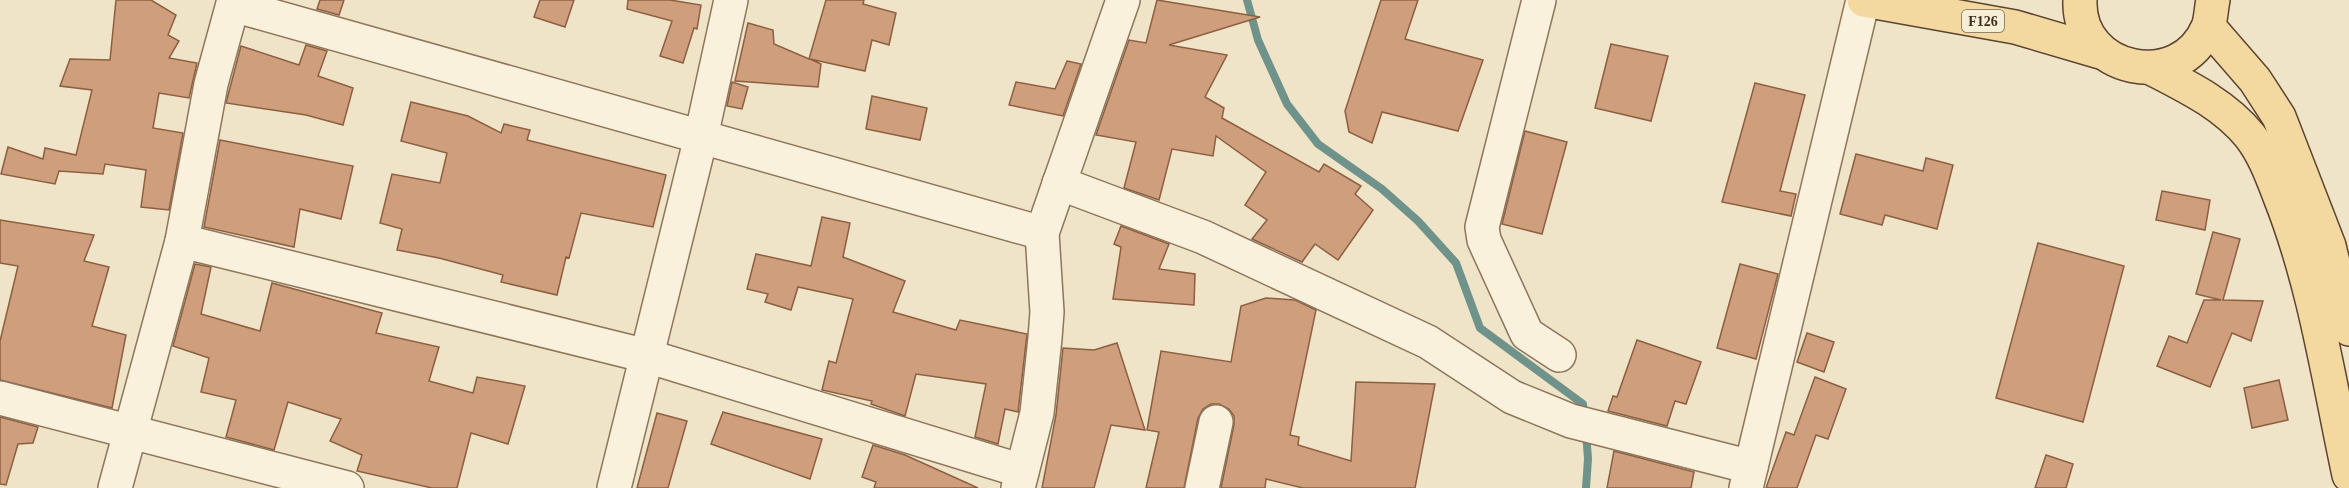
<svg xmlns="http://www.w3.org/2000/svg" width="2349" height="488" viewBox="0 0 2349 488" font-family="'Times New Roman',serif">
<rect width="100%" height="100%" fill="#f0e4c8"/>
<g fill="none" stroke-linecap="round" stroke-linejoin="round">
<g stroke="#6f938a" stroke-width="8">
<path d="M1247 0 1258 40 1287 104 1318 144 1382 189 1418 221 1456 263 1480 328 1583 404 1584 416"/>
<path d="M1586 432 1588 459 1586 488"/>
</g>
</g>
<g fill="#cf9f7d" stroke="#8d5f41" stroke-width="1.5">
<path d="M116 0H151L176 15 168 35 179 41 169 58 197 63 189 98 159 93 153 128 183 133 169 210 141 207 146 170 105 164 103 174 59 171 55 184 1 174 8 147 43 159 45 148 76 155 92 90 60 86 70 59 110 60Z"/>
<path d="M320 0H344L339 15 317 9Z"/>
<path d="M540 0H574L565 27 534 17Z"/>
<path d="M628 0H670L701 5 697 29 694 28 683 63 660 56 672 21 627 9Z"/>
<path d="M826 0H864L863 4 896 13 889 45 872 40 865 71 810 59 821 64 818 87 735 81 748 23 773 30 774 44 809 59Z"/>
<path d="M1157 0 1260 17 1169 45 1227 55 1205 97 1224 108 1222 118 1319 172 1324 164 1361 186 1355 194 1373 210 1338 260 1315 244 1302 262 1252 239 1267 220 1245 205 1266 172 1216 136 1213 156 1172 149 1159 200 1124 188 1136 142 1096 135 1129 40 1146 43Z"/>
<path d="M1381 0H1418L1405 39 1483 60 1458 131 1382 112 1372 143 1349 132 1345 111Z"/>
<path d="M1611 44 1668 56 1651 121 1595 108Z"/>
<path d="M306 45 327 51 318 76 353 88 343 125 306 115 226 103 241 46 299 65Z"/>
<path d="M1067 61 1081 64 1063 116 1009 105 1016 82 1055 89Z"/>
<path d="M732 82 748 87 742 109 727 106Z"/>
<path d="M1755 83 1805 95 1780 191 1796 194 1791 216 1722 202Z"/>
<path d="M872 96 927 108 920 140 866 129Z"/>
<path d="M411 102 468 116 501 133 504 124 530 130 527 140 666 175 653 227 581 213 569 258 566 257 557 295 501 282 503 275 439 258 397 250 402 229 380 223 392 174 440 183 447 153 401 141Z"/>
<path d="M1525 131 1567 142 1542 234 1502 224Z"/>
<path d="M220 140 353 166 341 219 300 209 294 247 204 227Z"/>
<path d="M1856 154 1923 171 1926 158 1953 165 1937 229 1885 215 1882 225 1840 214Z"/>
<path d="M2162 191 2210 200 2205 230 2156 220Z"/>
<path d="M822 217 850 223 843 257 905 281 893 312 956 330 960 320 1027 334 1018 412 1005 409 998 444 975 437 986 384 916 374 905 416 871 404 872 401 822 390 829 361 836 363 853 299 798 287 791 310 765 302 768 294 747 289 756 254 811 266Z"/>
<path d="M0 220 94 235 84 261 109 267 92 326 126 335 112 408 0 380V341L18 266 0 263Z"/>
<path d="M1121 226 1169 244 1159 269 1195 274 1194 305 1113 299 1121 247 1114 244Z"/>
<path d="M2213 232 2240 239 2223 300 2263 301 2251 341 2232 333 2210 387 2157 366 2169 336 2187 343 2204 300H2221L2196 294Z"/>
<path d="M2038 243 2124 266 2083 422 1996 398Z"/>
<path d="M195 264 211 267 201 314 260 331 272 283 382 313 376 333 439 347 429 381 473 393 477 377 525 386 508 444 471 433 457 488H432L357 471 362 455 330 441 341 419 288 402 274 450 226 437 236 400 201 392 209 358 173 346Z"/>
<path d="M1740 264 1778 274 1756 359 1717 348Z"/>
<path d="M1266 298 1295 300 1316 310 1290 435 1299 437 1298 445 1351 461 1356 382 1435 384 1415 488H1303L1266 479 1265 488H1221L1234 425V416L1229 409 1219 404H1211L1203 409 1198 418 1184 488H1146L1159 432 1147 430 1161 351 1231 362 1241 306Z"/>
<path d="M1807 333 1834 342 1824 372 1797 362Z"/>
<path d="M1637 340 1701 362 1686 404 1675 401 1667 426 1608 411 1613 396 1617 397Z"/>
<path d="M1117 343 1145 430 1111 425 1094 488H1042L1056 415 1063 348 1094 350Z"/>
<path d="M1815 377 1846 389 1828 439 1816 435 1797 488H1766L1786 432 1794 435Z"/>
<path d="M2279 380 2288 420 2252 428 2244 388Z"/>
<path d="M723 412 822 439 810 479 711 444Z"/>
<path d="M657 413 687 421 668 488H637Z"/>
<path d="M0 417 38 427 33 443 18 444 6 485 0 484Z"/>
<path d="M873 445 905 455 978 488H874L876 482 862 477Z"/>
<path d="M1614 451 1694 472 1691 488H1607Z"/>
<path d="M2046 455 2073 464 2066 488H2035Z"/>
</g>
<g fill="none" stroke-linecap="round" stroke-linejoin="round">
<defs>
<g id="minor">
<path d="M1539 0 1482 227 1484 240 1527 334 1559 355"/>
<path d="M233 5 1042 233"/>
<path d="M1059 183 1203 237 1428 342 1512 397 1571 421 1751 467"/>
<path d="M182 241 647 356 1022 471"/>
<path d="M0 398 347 488"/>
<path d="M115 488 182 241 211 84 234 0"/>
<path d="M614 488 701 137 731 0"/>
<path d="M1018 488 1037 413 1045 338 1047 312 1042 233 1123 0"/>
<path d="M1202 488 1216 422"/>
<path d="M1746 488 1863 0"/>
</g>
<g id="major">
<path d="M1864 0 2015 27 2100 52"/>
<path d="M2080 0C2077 72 2180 94 2208 27 2211 20 2211 9 2213 0"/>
<path d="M2209 27 2255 80 2279 117 2329 246 2349 329"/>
<path d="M2153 69C2188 87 2225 105 2250 136 2264 154 2272 176 2280 197 2315 285 2329 382 2349 475"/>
</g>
</defs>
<use href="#minor" stroke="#8d765c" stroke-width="36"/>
<use href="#major" stroke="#5b4430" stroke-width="36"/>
<use href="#minor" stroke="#faf1dc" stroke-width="33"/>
<use href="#major" stroke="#f3d9a0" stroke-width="33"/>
</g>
<g text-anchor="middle" stroke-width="6" stroke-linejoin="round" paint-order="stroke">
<rect fill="#f7eed8" stroke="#756857" stroke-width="1.5" x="1962" y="10" width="42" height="22" rx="4.5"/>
<g font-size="14" font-weight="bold" fill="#3d2e20">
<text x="1983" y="26">F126</text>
</g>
</g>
</svg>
